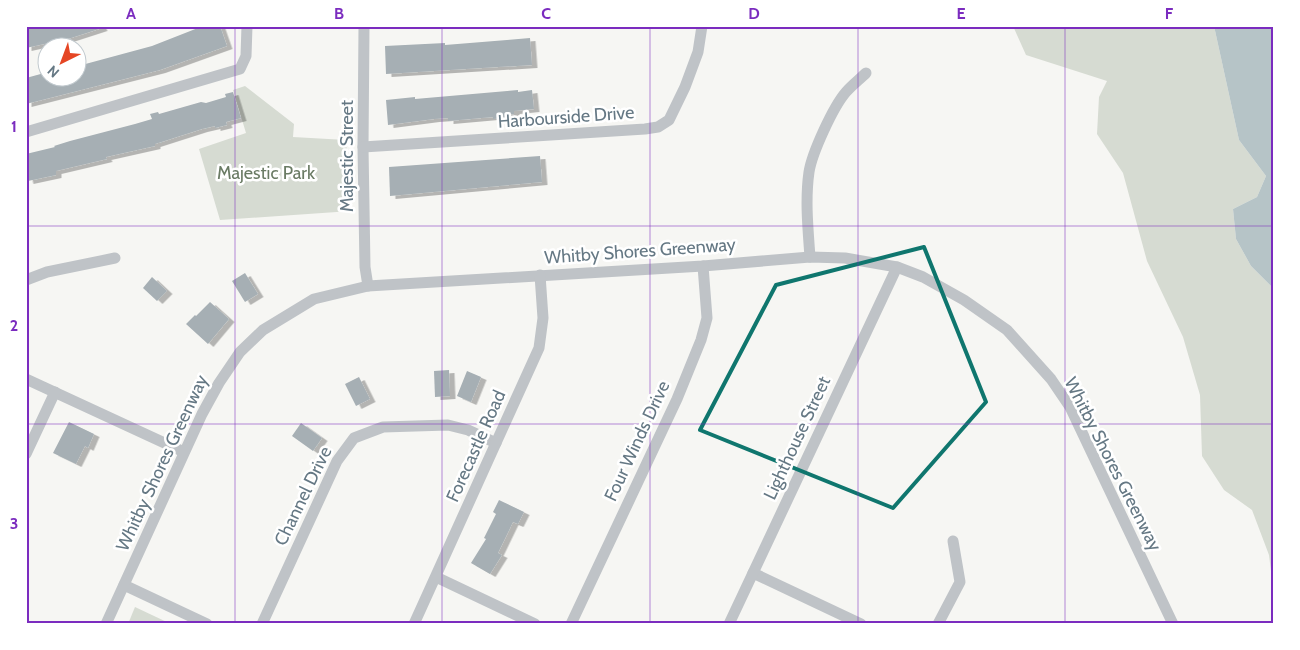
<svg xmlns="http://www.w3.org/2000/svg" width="1300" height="650" viewBox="0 0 1300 650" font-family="Cabin,sans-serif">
<defs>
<filter id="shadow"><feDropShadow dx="5.5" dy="3" stdDeviation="0" flood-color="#0004"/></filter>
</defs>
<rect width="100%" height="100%" fill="#f6f6f3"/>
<g fill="#d6dbd2">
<path d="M1013 26H1214L1239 140 1266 176 1257 197 1233 209 1236 239 1251 266 1274 289V595L1269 555 1252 510 1224 490 1202 456 1200 395 1183 337 1147 261 1123 173 1097 134 1099 97 1107 81 1026 55Z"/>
<path d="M245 86 294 124 293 137 346 140 351 211 220 220 199 149 246 133 233 90Z"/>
<path d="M135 607 171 624H128Z"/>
</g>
<path fill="#b6c4c7" d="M1214 26H1274V289L1251 266 1236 239 1233 209 1257 197 1266 176 1239 140Z"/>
<g fill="#a6afb4" filter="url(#shadow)">
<path d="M26 26H101L102 28 71 38 26 48Z"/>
<path d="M203 26H220L227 46 160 70 26 104V78L48 72V78H78V66L152 46Z"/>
<path d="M530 38 532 65 386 74 385 46 445 43V45Z"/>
<path d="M518 90V92L532 90 534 109 514 111V114L505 115V118L493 119V117L448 121V118L434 119 388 125 386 100 415 97V99Z"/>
<path d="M233 92 241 118 226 122 227 125 215 128V126L202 129 155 144V146L106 157 107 159 56 171V175L28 181 26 173V154L55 147 54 146 70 141 135 124 152 119 150 114 158 112 159 114 201 102 206 103 226 97 225 94Z"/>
<path d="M540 156 542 182 390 196 389 167Z"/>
<path d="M245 273 258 294 245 302 232 281Z"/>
<path d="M152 277 167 291 157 301 143 288Z"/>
<path d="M210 302 229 319 208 344 186 324 195 315 196 316Z"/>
<path d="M449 370 450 396 435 397 434 371Z"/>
<path d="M467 371 481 377 471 402 457 396Z"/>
<path d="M359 377 370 399 356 406 345 384Z"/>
<path d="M69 422 94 434 88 448 85 446 76 464 53 453Z"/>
<path d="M301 423 322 438 313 451 292 436Z"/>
<path d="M499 500 524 512 518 524 513 522 498 553 502 555 490 574 471 563 486 539 484 538 496 514 493 512Z"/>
</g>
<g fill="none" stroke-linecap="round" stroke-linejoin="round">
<g stroke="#bfc3c7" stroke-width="11">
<path d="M364 26 363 147 365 267 368 286"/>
<path d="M26 132 240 69 246 56 247 26"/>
<path d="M363 147 645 129 658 127 669 120 685 87 698 52 702 26"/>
<path d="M810 257C808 229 805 200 809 172 812 153 833 107 846 92 852 85 860 79 866 73"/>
<path d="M26 280 47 272 115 258"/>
<path d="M26 379 184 452"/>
<path d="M26 454 55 392"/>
<path d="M753 573 861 624"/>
<path d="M436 577 535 624"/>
<path d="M124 585 207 624"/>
<path d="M106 624 202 414 219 383 240 352 263 330 314 299 368 286 703 266 810 257 845 258 897 267 923 277 964 300 1007 330 1051 379 1070 407 1173 624"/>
<path d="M262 624 337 461 354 438 383 427 448 425 468 430 496 443"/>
<path d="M414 624 539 348 543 318 540 275"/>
<path d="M571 624 677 399 701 340 707 318 703 266"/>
<path d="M729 624 897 267"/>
<path d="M938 624 960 582 953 541"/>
</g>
</g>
<path fill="none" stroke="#0f766e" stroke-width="4" stroke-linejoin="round" d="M924 247 986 402 893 508 700 430 776 285Z"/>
<path fill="none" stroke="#7b2cbf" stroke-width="1" stroke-opacity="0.55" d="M235 26V624M442 26V624M650 26V624M858 26V624M1065 26V624M26 226H1274M26 424H1274"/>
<g text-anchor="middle" stroke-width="5" stroke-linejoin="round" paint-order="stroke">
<g font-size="18" fill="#657884" stroke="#fff">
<text transform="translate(566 117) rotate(-4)" y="6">Harbourside Drive</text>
<text transform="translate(347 156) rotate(-90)" y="6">Majestic Street</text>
<text transform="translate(640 251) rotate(-4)" y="6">Whitby Shores Greenway</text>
<text transform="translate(797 438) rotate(-65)" y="6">Lighthouse Street</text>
<text transform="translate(637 441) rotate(-65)" y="6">Four Winds Drive</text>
<text transform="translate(476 446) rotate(-66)" y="6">Forecastle Road</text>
<text transform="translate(162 463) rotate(-65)" y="6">Whitby Shores Greenway</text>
<text transform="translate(1113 464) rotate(63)" y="6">Whitby Shores Greenway</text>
<text transform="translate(303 496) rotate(-64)" y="6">Channel Drive</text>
</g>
<g font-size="18" fill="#6a7b64" stroke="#fff">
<text x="266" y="179">Majestic Park</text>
</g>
</g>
<rect width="1300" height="650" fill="none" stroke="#ffffff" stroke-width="55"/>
<g transform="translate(62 62) rotate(222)"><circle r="24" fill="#ffffff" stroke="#c1c9ce"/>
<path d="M0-4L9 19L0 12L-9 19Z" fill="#e54624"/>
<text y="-8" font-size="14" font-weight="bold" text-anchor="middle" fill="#657884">N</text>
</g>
<rect x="28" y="28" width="1244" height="594" fill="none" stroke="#7b2cbf" stroke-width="2"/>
<g font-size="16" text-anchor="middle" font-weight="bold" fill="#7b2cbf">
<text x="131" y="19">A</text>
<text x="339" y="19">B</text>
<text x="546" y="19">C</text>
<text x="754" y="19">D</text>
<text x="961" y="19">E</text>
<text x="1169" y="19">F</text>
<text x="14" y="132">1</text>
<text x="14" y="331">2</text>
<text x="14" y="529">3</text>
</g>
</svg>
